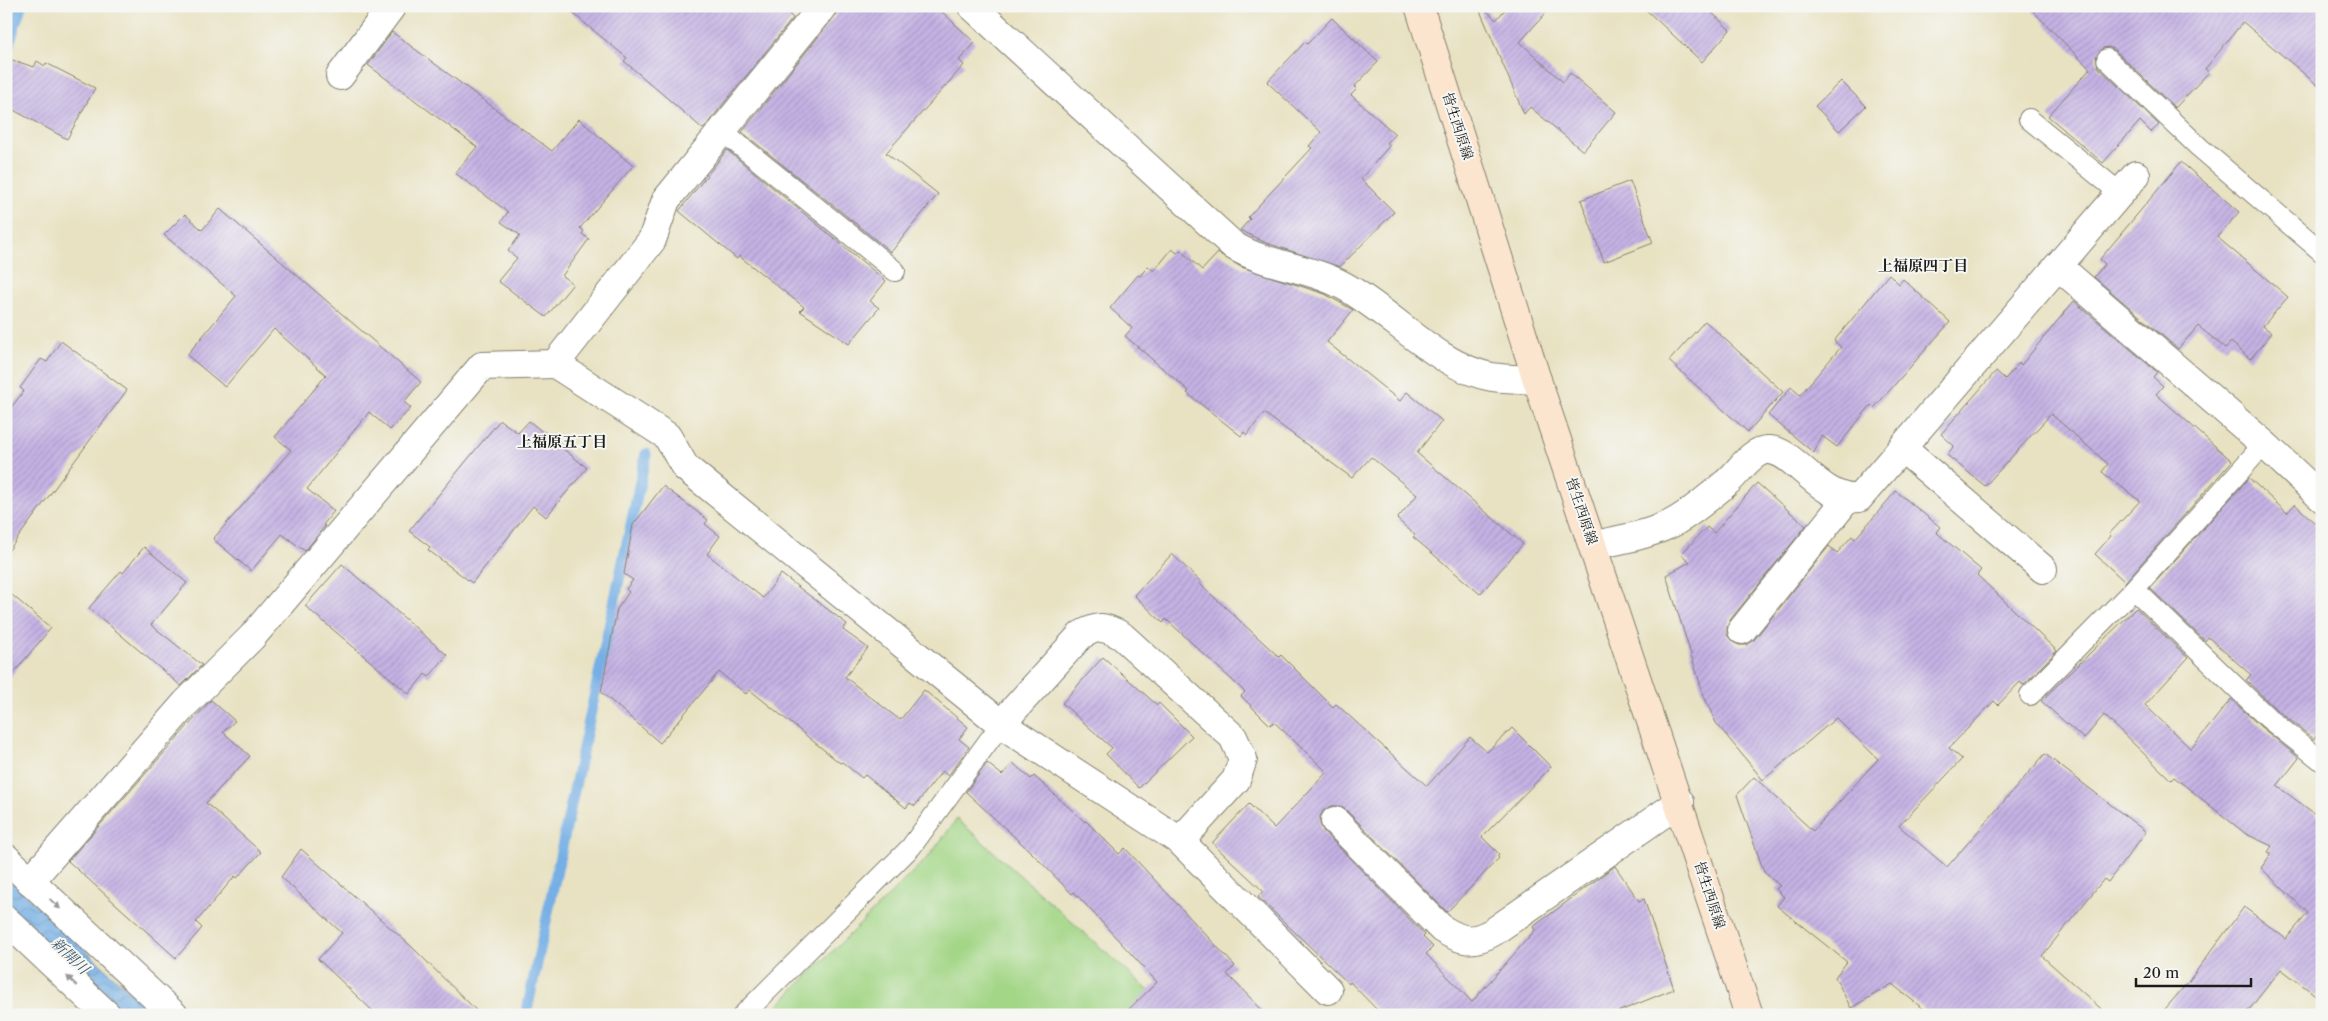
<svg xmlns="http://www.w3.org/2000/svg" width="2328" height="1021" viewBox="0 0 2328 1021" font-family="'Libre Caslon Text','Noto Serif JP',serif">
<defs>
<pattern id="water-waves" width="16" height="10" patternUnits="userSpaceOnUse" patternTransform="scale(1.25)"><rect width="16" height="10" fill="#74afe5"/><path d="M0 5q4-4 8 0t8 0" fill="none" stroke="#5e8eb9"/></pattern>
<pattern id="building-hatch" width="6" height="6" patternUnits="userSpaceOnUse" patternTransform="scale(1.25)"><rect width="6" height="6" fill="#c4b2e4"/><path d="M-1 1l2-2M0 6l6-6M5 7l2-2" fill="none" stroke="#a898c3"/></pattern>
</defs>
<rect width="100%" height="100%" fill="#f6f6f2"/>
<filter id="ink" filterUnits="userSpaceOnUse"><feTurbulence type="fractalNoise" baseFrequency=".02" numOctaves="2"/><feDisplacementMap in="SourceGraphic" scale="10" xChannelSelector="R" yChannelSelector="G"/><feConvolveMatrix kernelMatrix="1 2 1 2 8 2 1 2 1" color-interpolation-filters="sRGB"/></filter>
<filter id="wash" filterUnits="userSpaceOnUse"><feTurbulence type="fractalNoise" baseFrequency=".0096" numOctaves="4" result="noise"/><feDisplacementMap in="SourceGraphic" scale="20" xChannelSelector="R" yChannelSelector="G"/><feGaussianBlur stdDeviation="1.12" result="paint"/><feColorMatrix in="noise" values="0 0 0 0 0 0 0 0 0 0 0 0 0 0 0 0 0 1.4 0 .05"/><feComposite in="paint" operator="in"/></filter>
<g filter="url(#wash)">
<rect width="100%" height="100%" fill="#e8e2c2"/>
<path fill="#a3d686" stroke="#607951" d="M957 819 1176 1015H768L930 855Z"/>
<path fill="url(#water-waves)" stroke="#486680" d="M6 876 155 1015H123L6 906Z"/>
<g fill="none" stroke-linecap="round" stroke-linejoin="round">
<g stroke="#74afe5" stroke-width="11">
<path d="M6 53 21 6"/>
<path d="M526 1015 646 454"/>
</g>
</g>
<g id="blocks">
<g fill="url(#building-hatch)">
<path d="M564 6H780L793 18 703 129 624 61 627 58Z"/>
<path d="M838 6H936L975 43 959 60 964 65 886 153 938 194 891 252 742 132 835 16Z"/>
<path d="M1478 6H1482L1496 20 1508 6H1552L1520 42 1563 82 1570 73 1616 112 1583 151 1530 107 1524 114Z"/>
<path d="M1642 6H1705L1730 30 1702 62Z"/>
<path d="M2028 6H2322V89L2243 22 2205 69 2209 72 2175 108 2115 50 2109 47 2103 48 2096 56 2098 67 2159 125 2151 132 2140 121 2103 163 2048 116 2090 69Z"/>
<path d="M1332 18 1378 62 1354 87 1357 89 1351 95 1395 134 1387 143 1390 145 1361 179 1394 212 1340 267 1266 243 1240 230 1250 219 1248 217 1312 148 1309 146 1321 132 1267 82 1305 42 1307 44Z"/>
<path d="M392 32 552 151 579 119 633 166 580 228 584 231 582 234 589 239 562 276 573 284 546 317 498 281 517 258 508 251 520 235 501 222 508 212 455 173 477 147 368 65Z"/>
<path d="M6 58 34 67 37 61 45 66 46 63 95 88 67 139 6 106Z"/>
<path d="M1841 81 1866 106 1839 131 1815 106Z"/>
<path d="M727 150 886 281 870 301 879 308 849 344 800 311 804 307 739 256 737 259 679 211Z"/>
<path d="M2181 162 2239 212 2217 237 2288 297 2263 326 2272 333 2250 359 2231 342 2225 348 2198 326 2178 349 2094 277 2105 264 2100 259Z"/>
<path d="M1630 181 1653 243 1604 262 1581 200Z"/>
<path d="M220 209 421 382 404 402 411 408 390 430 369 412 307 489 334 511 323 525 325 526 305 551 282 534 251 571 213 539 291 450 275 437 326 375 274 329 225 387 187 355 236 296 164 235 185 214 202 230Z"/>
<path d="M1172 249 1177 253 1180 250 1202 270 1218 253 1241 267 1325 294 1353 310 1327 342 1400 401 1407 392 1442 421 1417 453 1523 544 1480 594 1413 537 1415 535 1397 519 1417 495 1371 457 1352 478 1264 413 1247 435 1244 432 1241 436 1187 393 1189 391 1125 336 1132 328 1110 308 1138 275 1140 276 1148 266 1154 271Z"/>
<path d="M1889 274 1899 284 1903 279 1950 322 1874 408 1871 405 1837 447 1822 436 1814 453 1768 415 1791 387 1800 395 1841 347 1834 341Z"/>
<path d="M2074 301 2157 372 2153 377 2163 386 2156 394 2232 461 2125 582 2095 554 2111 536 2109 534 2140 501 2102 472 2108 464 2051 414 1985 486 1947 455 1954 446 1941 434 1996 371 2005 379 2019 363 2021 365Z"/>
<path d="M1705 321 1783 392 1748 432 1669 361Z"/>
<path d="M61 341 127 390 6 554V414L24 391 20 388 41 359 47 362Z"/>
<path d="M500 420 518 433 529 421 587 468 546 517 533 506 472 583 428 550 430 547 409 531Z"/>
<path d="M2249 478 2287 513 2295 504 2322 530V728L2314 739 2276 709 2246 680 2251 675 2208 637 2205 641 2150 588Z"/>
<path d="M1757 483 1806 526 1730 620 1727 627V635L1733 642 1739 645H1747L1754 640 1829 546 1837 553 1852 536 1855 539 1896 491 1940 527 1936 532 1981 570 1977 575 2057 651 2023 685 2020 682 1998 705 1994 701 1949 748 1962 759 1899 826 1947 867 2045 754 2146 832 2108 882 2104 879 2042 956 2108 1015H1931L1892 984 1851 1008 1835 977 1847 962 1777 906 1784 897 1776 889 1780 886 1764 872 1737 795 1754 777 1813 831 1878 759 1836 718 1763 780 1716 723 1704 696 1666 575 1690 562 1681 554 1707 527 1714 533Z"/>
<path d="M663 486 708 520 705 524 720 536 707 554 763 598 781 574 847 624 843 630 868 648 845 677 900 720 924 690 968 727 959 739 969 747 948 776 942 771 915 806 910 803 906 808 865 775 862 778 842 762 840 763 750 690 746 694 719 672 660 743 601 692 617 609 629 592 626 589 633 580 624 574 633 525Z"/>
<path d="M144 547 187 583 151 625 202 665 181 686 89 608 121 571 123 573Z"/>
<path d="M1172 554 1201 582 1200 584 1279 657 1281 655 1333 707 1336 704 1427 786 1470 737 1487 752 1512 728 1551 767 1482 837 1499 854 1497 856 1499 858 1447 912 1346 810 1340 806H1332L1324 810 1320 816V824L1324 832 1425 935 1423 937 1433 947 1426 954 1472 1002 1535 930 1533 927 1615 866 1639 901 1644 899 1674 989 1610 1015H1382L1350 982 1349 984 1258 897 1263 891 1212 843 1249 804 1274 828 1327 772 1274 722 1270 725 1241 696 1245 692 1166 619 1163 623 1134 595Z"/>
<path d="M342 564 447 655 429 677 425 674 409 694 305 606Z"/>
<path d="M6 590 51 628 6 682Z"/>
<path d="M2136 608 2188 658 2145 705 2191 749 2231 699 2261 727 2299 758 2277 786 2322 819V1000L2281 969 2245 1015H2160L2189 981 2244 907 2286 939 2308 913 2261 868 2271 854 2268 852 2272 846 2246 834 2174 777 2171 780 2104 715 2084 739 2041 701Z"/>
<path d="M1103 657 1157 705 1159 703 1192 736 1139 788 1106 754 1112 748 1062 703Z"/>
<path d="M211 700 235 721 223 732 250 756 206 803 261 852 237 878 235 876 196 922 202 928 176 958 68 861Z"/>
<path d="M987 763 1002 775 1013 763 1031 779 1034 776 1085 822 1086 821 1119 854 1125 848 1235 966 1227 974 1267 1015H1123L1157 982 1074 892 1072 894 1033 854 966 792Z"/>
<path d="M301 849 412 947 481 1015H377L318 959 342 933 281 877Z"/>
</g>
</g>
</g>
<g filter="url(#ink)">
<use href="#blocks" fill-opacity="0" stroke="#827f6f" stroke-width="1"/>
<g fill="none" stroke-linecap="round" stroke-linejoin="round">
<defs>
<g id="lane">
<path d="M2107 59 2199 147 2322 252"/>
<path d="M2029 119 2120 193"/>
<path d="M722 131 895 271"/>
<path d="M2134 589 2268 718 2322 761"/>
<path d="M2030 695 2134 589 2264 444"/>
<path d="M743 1015 911 847 1001 724"/>
</g>
<g id="street">
<path d="M972 6 1234 246C1268 266 1309 267 1344 286 1392 312 1437 367 1492 377 1506 379 1522 379 1537 380"/>
<path d="M340 76 392 6"/>
<path d="M2058 266 2264 444 2322 498"/>
<path d="M555 364 667 436 685 467 1001 724 1180 841 1328 990"/>
<path d="M1902 448 2043 569"/>
<path d="M1594 545C1619 540 1644 536 1668 525 1684 519 1712 495 1726 483 1739 473 1750 451 1767 450 1794 448 1820 502 1859 498L2136 175"/>
<path d="M1742 630 1847 499"/>
<path d="M1001 724 1081 635C1099 625 1104 626 1122 636L1233 737 1243 759 1236 780 1180 841"/>
<path d="M1335 821 1442 929C1462 941 1472 944 1493 932L1680 802"/>
<path d="M6 858 174 1015"/>
<path d="M30 881 186 703 252 637 482 366 555 364 652 240 666 200 823 6"/>
<path d="M6 920 107 1015"/>
</g>
<path id="secondary" d="M1419 6 1537 380 1749 1015"/>
</defs>
<use href="#lane" stroke="#827f6f" stroke-width="22"/>
<use href="#street" stroke="#827f6f" stroke-width="30"/>
<use href="#secondary" stroke="#827f6f" stroke-width="30"/>
<use href="#lane" stroke="#fff" stroke-width="20"/>
<use href="#street" stroke="#fff" stroke-width="28"/>
<use href="#secondary" stroke="#fbe5cf" stroke-width="28"/>
</g>
<defs><path id="oneway-solid" d="M-6-.8H1V-3.2L6.5 0L1 3.2V.8H-6Z" transform="scale(1.25)"/></defs>
<g fill="#999">
<use href="#oneway-solid" transform="translate(55 904) rotate(43)"/>
<use href="#oneway-solid" transform="translate(72 981) rotate(-137)"/>
</g>
</g>
<g text-anchor="middle" stroke-width="4" stroke-linejoin="round" paint-order="stroke">
<g font-size="14" fill="#1c1c1c" stroke="#f6f6f2">
<text transform="translate(1458 126) rotate(72)" y="5">皆生西原線</text>
<text transform="translate(1582 511) rotate(71)" y="5">皆生西原線</text>
<text transform="translate(1710 895) rotate(72)" y="5">皆生西原線</text>
</g>
<g font-size="15" font-weight="bold" fill="#1c1c1c" stroke="#f6f6f2">
<text x="1923" y="271">上福原四丁目</text>
<text x="562" y="447">上福原五丁目</text>
</g>
<g font-size="15" font-style="italic" fill="#3f576c" stroke="#f6f6f2">
<text transform="translate(70 956) rotate(43)" y="5">新開川</text>
</g>
</g>
<rect width="2328" height="1021" fill="none" stroke="#f6f6f2" stroke-width="25"/>
<path d="M2136 978v8h115v-8" fill="none" stroke="#1c1c1c" stroke-width="2.5"/>
<text x="2143" y="978" font-size="15" fill="#1c1c1c" stroke="#f6f6f2" stroke-width="4" paint-order="stroke">20 m</text>
</svg>
